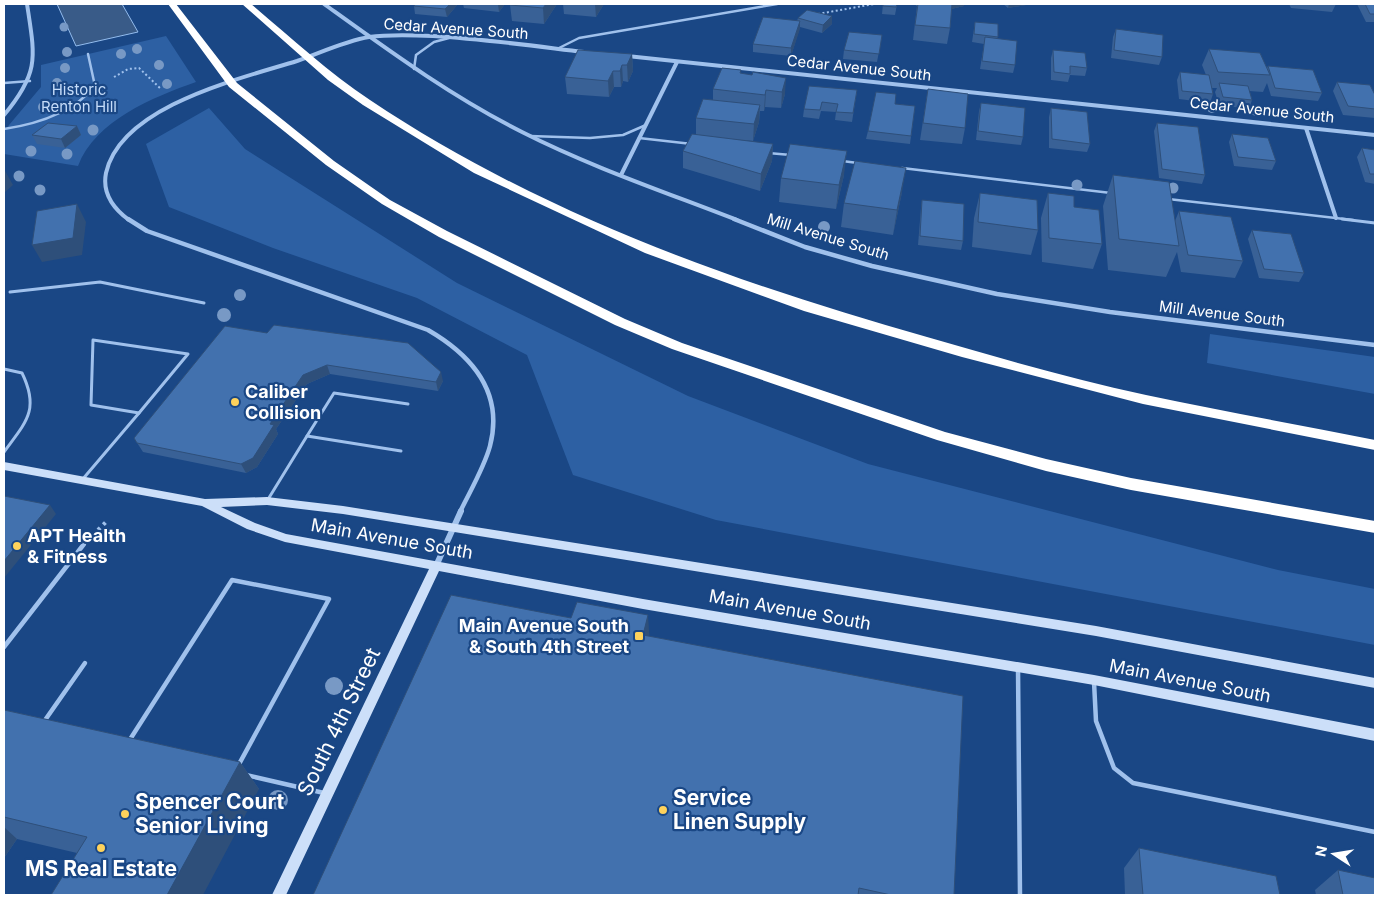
<svg xmlns="http://www.w3.org/2000/svg" width="1379" height="899" viewBox="0 0 1379 899" font-family="Inter,sans-serif">
<rect width="100%" height="100%" fill="#1a4785"/>
<g fill="#2d60a3">
<path d="M166 36 196 82C153 97 95 121 78 166L4 154V131L41 87V65Z"/>
<path d="M209 108 245 149 457 283 688 396 868 464 1278 570 1375 589V645L716 520 573 475 527 355 417 298 273 248 169 207 146 144Z"/>
<path d="M1210 334 1375 357V394L1207 363Z"/>
</g>
<path fill="#395b88" stroke="#93bcee" d="M57 4H122L138 32 76 46Z"/>
<g fill="none" stroke-linecap="round" stroke-linejoin="round">
<g stroke="#a0c1ec" stroke-width="2" stroke-dasharray="2 2.5" stroke-linecap="butt">
<path d="M818 14 874 4"/>
<path d="M114 77 128 69 139 68 161 89"/>
</g>
<path stroke="#a0c1ec" stroke-width="4" stroke-dasharray="3 4.5" stroke-linecap="butt" d="M98 530 107 521"/>
<g stroke="#a0c1ec" stroke-width="2.5">
<path d="M557 49 579 38 777 4"/>
<path d="M414 69 416 55 434 42 449 38"/>
<path d="M4 83 30 81"/>
<path d="M4 129C37 124 73 113 95 86L88 54"/>
<path d="M530 136 590 138 623 135 646 125"/>
<path d="M639 138 692 144"/>
<path d="M768 153 791 155"/>
<path d="M842 161 858 163"/>
<path d="M902 168 1111 193"/>
<path d="M1168 199 1353 220"/>
</g>
<g stroke="#a0c1ec" stroke-width="3">
<path d="M1342 219 1375 223"/>
<path d="M10 292 100 282 204 303"/>
<path d="M93 340 188 354 139 413 91 405Z"/>
<path d="M4 369 22 373C40 410 26 422 4 452"/>
<path d="M307 436 334 393 408 404"/>
<path d="M82 480 139 413"/>
<path d="M267 501 307 436 401 451"/>
</g>
<g stroke="#a0c1ec" stroke-width="4.5">
<path d="M4 647 84 544"/>
<path d="M1018 668 1020 895"/>
<path d="M1094 682 1096 721 1114 768 1133 783 1375 832"/>
<path d="M43 723 85 663"/>
<path d="M129 741 232 580 329 599 238 766"/>
<path d="M246 775 324 793"/>
</g>
<g stroke="#a0c1ec" stroke-width="4">
<path d="M324 4C388 50 452 97 522 132 591 167 665 192 737 220"/>
<path d="M627 56 1375 135"/>
<path d="M4 115C40 72 35 57 27 4"/>
<path d="M1306 128 1336 218"/>
<path d="M621 175 677 62"/>
<path d="M129 220C114 209 102 193 106 173 121 106 239 79 297 61 320 53 345 41 369 37 390 34 412 35 433 36 484 39 534 46 584 52"/>
</g>
<g stroke="#a0c1ec" stroke-width="4.5">
<path d="M128 219 147 231 428 330C471 355 504 392 490 446 484 468 470 491 460 512"/>
<path d="M734 219 805 247 872 266 997 294 1110 312 1375 345"/>
</g>
<path stroke="#a0c1ec" stroke-width="6" d="M436 566 461 511"/>
<path fill="#ccdff9" fill-rule="evenodd" d="M4 462 205 499 267 497 343 506 1096 626 1375 678V688L1096 636 343 514 267 505 221 507 255 523 286 534 643 599 1094 675 1375 729V741L1094 685 643 609 439 571 286 895H272L429 569 285 542 247 529 202 506 4 470Z"/>
<g fill="#fff" fill-rule="evenodd">
<path d="M168 4H176L237 83 334 161 390 200 447 231 625 319 682 343 945 432 1046 459 1131 478 1375 521V533L1131 490 1046 471 937 440 672 349 615 325 439 237 382 204 326 165 229 87Z"/>
<path d="M242 4H251C290 37 328 72 370 100 539 213 732 282 927 337 999 358 1073 379 1146 395 1222 411 1299 425 1375 440V450L1143 404 962 357 804 311 645 253 474 173 363 105 328 80Z"/>
</g>
</g>
<g fill="#7899c5">
<circle cx="64" cy="27" r="4.5"/>
<circle cx="137" cy="49" r="5"/>
<circle cx="67" cy="52" r="5"/>
<circle cx="121" cy="54" r="5"/>
<circle cx="159" cy="65" r="5"/>
<circle cx="65" cy="68" r="5"/>
<circle cx="57" cy="83" r="5"/>
<circle cx="167" cy="84" r="5"/>
<circle cx="43" cy="107" r="5"/>
<circle cx="1212" cy="108" r="5"/>
<circle cx="1256" cy="111" r="5"/>
<circle cx="93" cy="130" r="5.5"/>
<circle cx="31" cy="151" r="5.5"/>
<circle cx="67" cy="154" r="5.5"/>
<circle cx="19" cy="176" r="5.5"/>
<circle cx="1077" cy="185" r="5.5"/>
<circle cx="1173" cy="188" r="5.5"/>
<circle cx="40" cy="190" r="5.5"/>
<circle cx="824" cy="227" r="6"/>
<circle cx="240" cy="295" r="6"/>
<circle cx="224" cy="315" r="7"/>
<circle cx="334" cy="686" r="9"/>
<circle cx="278" cy="800" r="10"/>
</g>
<g fill="#396196">
<path d="M416 4H458L447 17 415 14 414 6Z"/>
<path d="M463 4H505L499 12 464 8Z"/>
<path d="M511 4H557L544 24 512 21 510 5Z"/>
<path d="M563 4H604L596 17 564 14Z"/>
<path d="M883 4H897L895 15 882 14Z"/>
<path d="M914 4H964V6L951 9 950 28 947 44 913 40 917 6Z"/>
<path d="M1003 4H1032L1008 8Z"/>
<path d="M1289 4H1336L1332 12 1291 8Z"/>
<path d="M1357 4H1375V22H1366Z"/>
<path d="M798 18 832 24 822 33 800 27 791 56 753 52V44L797 21Z"/>
<path d="M975 22 998 37 997 38 1015 65 1013 73 980 69 984 44 972 42Z"/>
<path d="M1116 29 1162 57 1159 65 1111 58 1113 37Z"/>
<path d="M882 35 877 62 843 59 844 50Z"/>
<path d="M1209 49 1267 68 1268 66 1322 93 1318 101 1271 96 1267 83 1263 92 1249 91 1252 100 1249 109 1219 105 1215 92 1217 88H1212L1213 94 1210 103 1179 99 1177 80 1180 72 1206 75 1202 65Z"/>
<path d="M1053 50 1087 68 1085 76 1070 75 1068 82 1051 80V58Z"/>
<path d="M632 54 633 71 628 82 623 81 621 87H614L609 97 567 94 565 77Z"/>
<path d="M741 70V74L752 75 785 94 781 108 765 107 764 111H760L759 122 753 141 730 139 773 144 772 161 760 191 683 168V151L696 134V118L713 100V89Z"/>
<path d="M1337 82 1375 95V118L1343 115 1333 91Z"/>
<path d="M928 89 965 128 962 144 920 140Z"/>
<path d="M857 90 852 122 835 120 836 112 821 111 819 119 803 117 804 109Z"/>
<path d="M981 103 1023 137 1021 145 976 140 979 111Z"/>
<path d="M895 104 915 106 910 144 866 139 868 131Z"/>
<path d="M1051 108 1090 144 1087 152 1049 148V117Z"/>
<path d="M1157 123 1205 175 1202 184 1159 178 1154 131Z"/>
<path d="M77 126 81 135 65 148 37 144 32 135Z"/>
<path d="M1232 134 1276 161 1272 170 1234 166 1229 142Z"/>
<path d="M1362 148 1375 150V184L1365 182 1357 157Z"/>
<path d="M844 175 836 209 779 202 781 178Z"/>
<path d="M1113 175 1175 221 1179 211 1243 261 1235 278 1181 272 1177 252 1166 277 1108 270 1103 206Z"/>
<path d="M902 192 893 235 841 227 844 203Z"/>
<path d="M980 193 1038 230 1031 255 972 247 974 218Z"/>
<path d="M1048 193 1074 207 1102 244 1093 269 1042 262 1041 218Z"/>
<path d="M922 200 963 241 961 250 918 245 921 208Z"/>
<path d="M1252 230 1304 273 1299 282 1259 278 1248 239Z"/>
<path d="M267 333 443 381 438 391 330 374 307 384 276 429 278 434 257 467 246 473 143 452 134 438Z"/>
<path d="M650 636 954 895H313Z"/>
<path d="M4 710 240 762 259 789 77 853 17 839 4 858Z"/>
<path d="M1139 848 1280 895H1125L1124 868Z"/>
<path d="M1338 870 1375 895H1316L1315 890Z"/>
</g>
<g fill="#2e4f7a">
<path d="M450 4H458L447 17 445 9Z"/>
<path d="M498 4H505L499 12Z"/>
<path d="M546 4H557L544 24 543 8Z"/>
<path d="M595 4H604L596 17Z"/>
<path d="M948 4H964V6L947 10Z"/>
<path d="M1009 4H1032L1008 8Z"/>
<path d="M832 16V24L822 33 823 25Z"/>
<path d="M800 21V29L791 56V48Z"/>
<path d="M632 54 633 71 628 82 627 65Z"/>
<path d="M622 65 623 81 621 87 620 71Z"/>
<path d="M613 71 614 87 609 97 608 81Z"/>
<path d="M786 78 785 94 781 108 782 92Z"/>
<path d="M766 90 765 107 764 111 765 95Z"/>
<path d="M760 105 759 122 753 141 754 124Z"/>
<path d="M77 126 81 135 65 148 61 139Z"/>
<path d="M773 144 772 161 760 191 761 174Z"/>
<path d="M847 151 844 175 836 209 839 185Z"/>
<path d="M906 168 902 192 893 235 897 210Z"/>
<path d="M4 169 13 185 4 193Z"/>
<path d="M77 204 86 222 82 255 42 262 32 245Z"/>
<path d="M327 365 330 374 307 384 276 429 278 434 257 467 246 473 241 464 303 375Z"/>
<path d="M441 372 443 381 438 391 436 382Z"/>
<path d="M50 505 56 514 4 578V561Z"/>
<path d="M648 615 650 645 643 635Z"/>
<path d="M240 762 259 789 203 895H167Z"/>
<path d="M4 827 17 839 4 858Z"/>
</g>
<g fill="#4271ae" stroke="#2e4f7a">
<path d="M416 4H450L445 9 414 6Z"/>
<path d="M511 4H546L543 8 510 5Z"/>
<path d="M883 4H897L896 7 883 6Z"/>
<path d="M918 4H952L950 28 915 25Z"/>
<path d="M1365 4H1375V14H1370Z"/>
<path d="M807 10 832 16 823 25 798 18Z"/>
<path d="M763 17 800 21 791 48 753 44Z"/>
<path d="M975 22 998 24V37L974 34Z"/>
<path d="M1116 29 1163 35 1162 57 1114 50Z"/>
<path d="M849 32 882 35 879 54 844 50Z"/>
<path d="M985 37 1017 41 1015 65 982 61Z"/>
<path d="M1209 49 1260 53 1270 75 1218 72Z"/>
<path d="M578 50 632 54 627 65H622L620 71H613L608 81 565 77Z"/>
<path d="M1053 50 1085 53 1087 68 1070 66V74L1054 72Z"/>
<path d="M1268 66 1313 70 1322 93 1275 88Z"/>
<path d="M722 68 741 70 740 73 752 75 753 72 786 78 782 92 766 90 765 95 713 89Z"/>
<path d="M1180 72 1209 75 1213 94 1182 91Z"/>
<path d="M1337 82 1370 85 1375 95V109L1348 106Z"/>
<path d="M1219 83 1248 86 1252 100 1223 97Z"/>
<path d="M809 86 857 90 853 113 836 112 838 104 822 102 820 110 804 109Z"/>
<path d="M928 89 968 94 965 128 923 123Z"/>
<path d="M876 92 896 94 895 104 915 106 911 136 868 131Z"/>
<path d="M703 99 760 105 754 124 696 118Z"/>
<path d="M981 103 1025 108 1023 137 978 131Z"/>
<path d="M1051 108 1087 112 1090 144 1052 139Z"/>
<path d="M48 123 77 126 61 139 32 135Z"/>
<path d="M1157 123 1198 127 1205 175 1162 169Z"/>
<path d="M692 134 773 144 761 174 683 151Z"/>
<path d="M1232 134 1268 138 1276 161 1238 157Z"/>
<path d="M790 144 847 151 839 185 781 178Z"/>
<path d="M1362 148 1375 150V174H1370Z"/>
<path d="M855 161 906 168 897 210 844 203Z"/>
<path d="M1113 175 1169 182 1179 246 1119 239Z"/>
<path d="M980 193 1037 200 1038 230 978 222Z"/>
<path d="M1048 193 1074 196V207L1099 210 1102 244 1049 238Z"/>
<path d="M922 200 964 204 963 241 920 236Z"/>
<path d="M77 204 73 238 32 245 37 211Z"/>
<path d="M1179 211 1231 217 1243 261 1188 255Z"/>
<path d="M1252 230 1291 234 1304 273 1264 269Z"/>
<path d="M274 325 408 343 441 372 436 382 327 365 303 375 270 424 274 425 253 458 241 464 137 443 134 438 225 326 267 333Z"/>
<path d="M4 496 50 505 4 561Z"/>
<path d="M451 595 571 618 577 602 648 615 643 635 963 696 954 895H891L859 888 858 895H313Z"/>
<path d="M4 710 240 762 167 895H51L87 837 4 817Z"/>
<path d="M1139 848 1276 876 1280 895H1143Z"/>
<path d="M1338 870 1375 878V895H1343Z"/>
</g>
<g fill="#fed25c" stroke="#1a4785" stroke-width="2">
<circle cx="235" cy="402" r="5"/>
<circle cx="17" cy="546" r="5"/>
<rect x="634" y="631" width="10" height="10" rx="2.5"/>
<circle cx="663" cy="810" r="5"/>
<circle cx="125" cy="814" r="5"/>
<circle cx="101" cy="848" r="5"/>
</g>
<g text-anchor="middle" stroke-width="4.5" stroke-linejoin="round" paint-order="stroke">
<g font-size="15" fill="#fff" stroke="#1a4785">
<text transform="translate(456 29) rotate(4)" y="5">Cedar Avenue South</text>
<text transform="translate(859 68) rotate(6)" y="5">Cedar Avenue South</text>
<text transform="translate(1262 110) rotate(6)" y="5">Cedar Avenue South</text>
<text transform="translate(828 237) rotate(17)" y="5">Mill Avenue South</text>
<text transform="translate(1222 314) rotate(7)" y="5">Mill Avenue South</text>
</g>
<g font-size="15" fill="#c5dcf9" stroke="#1a4785">
<text x="79" y="95">Historic<tspan x="79" dy="17">Renton Hill</tspan></text>
</g>
<g font-size="18" font-weight="bold" fill="#fff" stroke="#1a4785" text-anchor="start">
<text x="245" y="398">Caliber<tspan x="245" dy="21">Collision</tspan></text>
<text x="27" y="542">APT Health<tspan x="27" dy="21">&amp; Fitness</tspan></text>
<text x="629" y="632" text-anchor="end">Main Avenue South<tspan x="629" dy="21">&amp; South 4th Street</tspan></text>
</g>
<g font-size="18" fill="#fff" stroke="#1a4785">
<text transform="translate(392 539) rotate(10)" y="6">Main Avenue South</text>
<text transform="translate(790 610) rotate(10)" y="6">Main Avenue South</text>
<text transform="translate(1190 681) rotate(11)" y="6">Main Avenue South</text>
</g>
<g font-size="21" fill="#fff" stroke="#1a4785">
<text transform="translate(339 722) rotate(-64)" y="7">South 4th Street</text>
</g>
<g font-size="21" font-weight="bold" fill="#fff" stroke="#1a4785" text-anchor="start">
<text x="673" y="805">Service<tspan x="673" dy="24">Linen Supply</tspan></text>
<text x="135" y="809">Spencer Court<tspan x="135" dy="24">Senior Living</tspan></text>
<text x="101" y="876" text-anchor="middle">MS Real Estate</text>
</g>
</g>
<rect width="1379" height="899" fill="none" stroke="#ffffff" stroke-width="10"/>
<g transform="translate(1334 854) rotate(282)" stroke="#1a4785" stroke-width="4" paint-order="stroke">
<path d="M0-4L9 19L0 12L-9 19Z" fill="#ffffff"/>
<text y="-8" font-size="14" font-weight="bold" text-anchor="middle" fill="#ffffff">N</text>
</g>
</svg>
